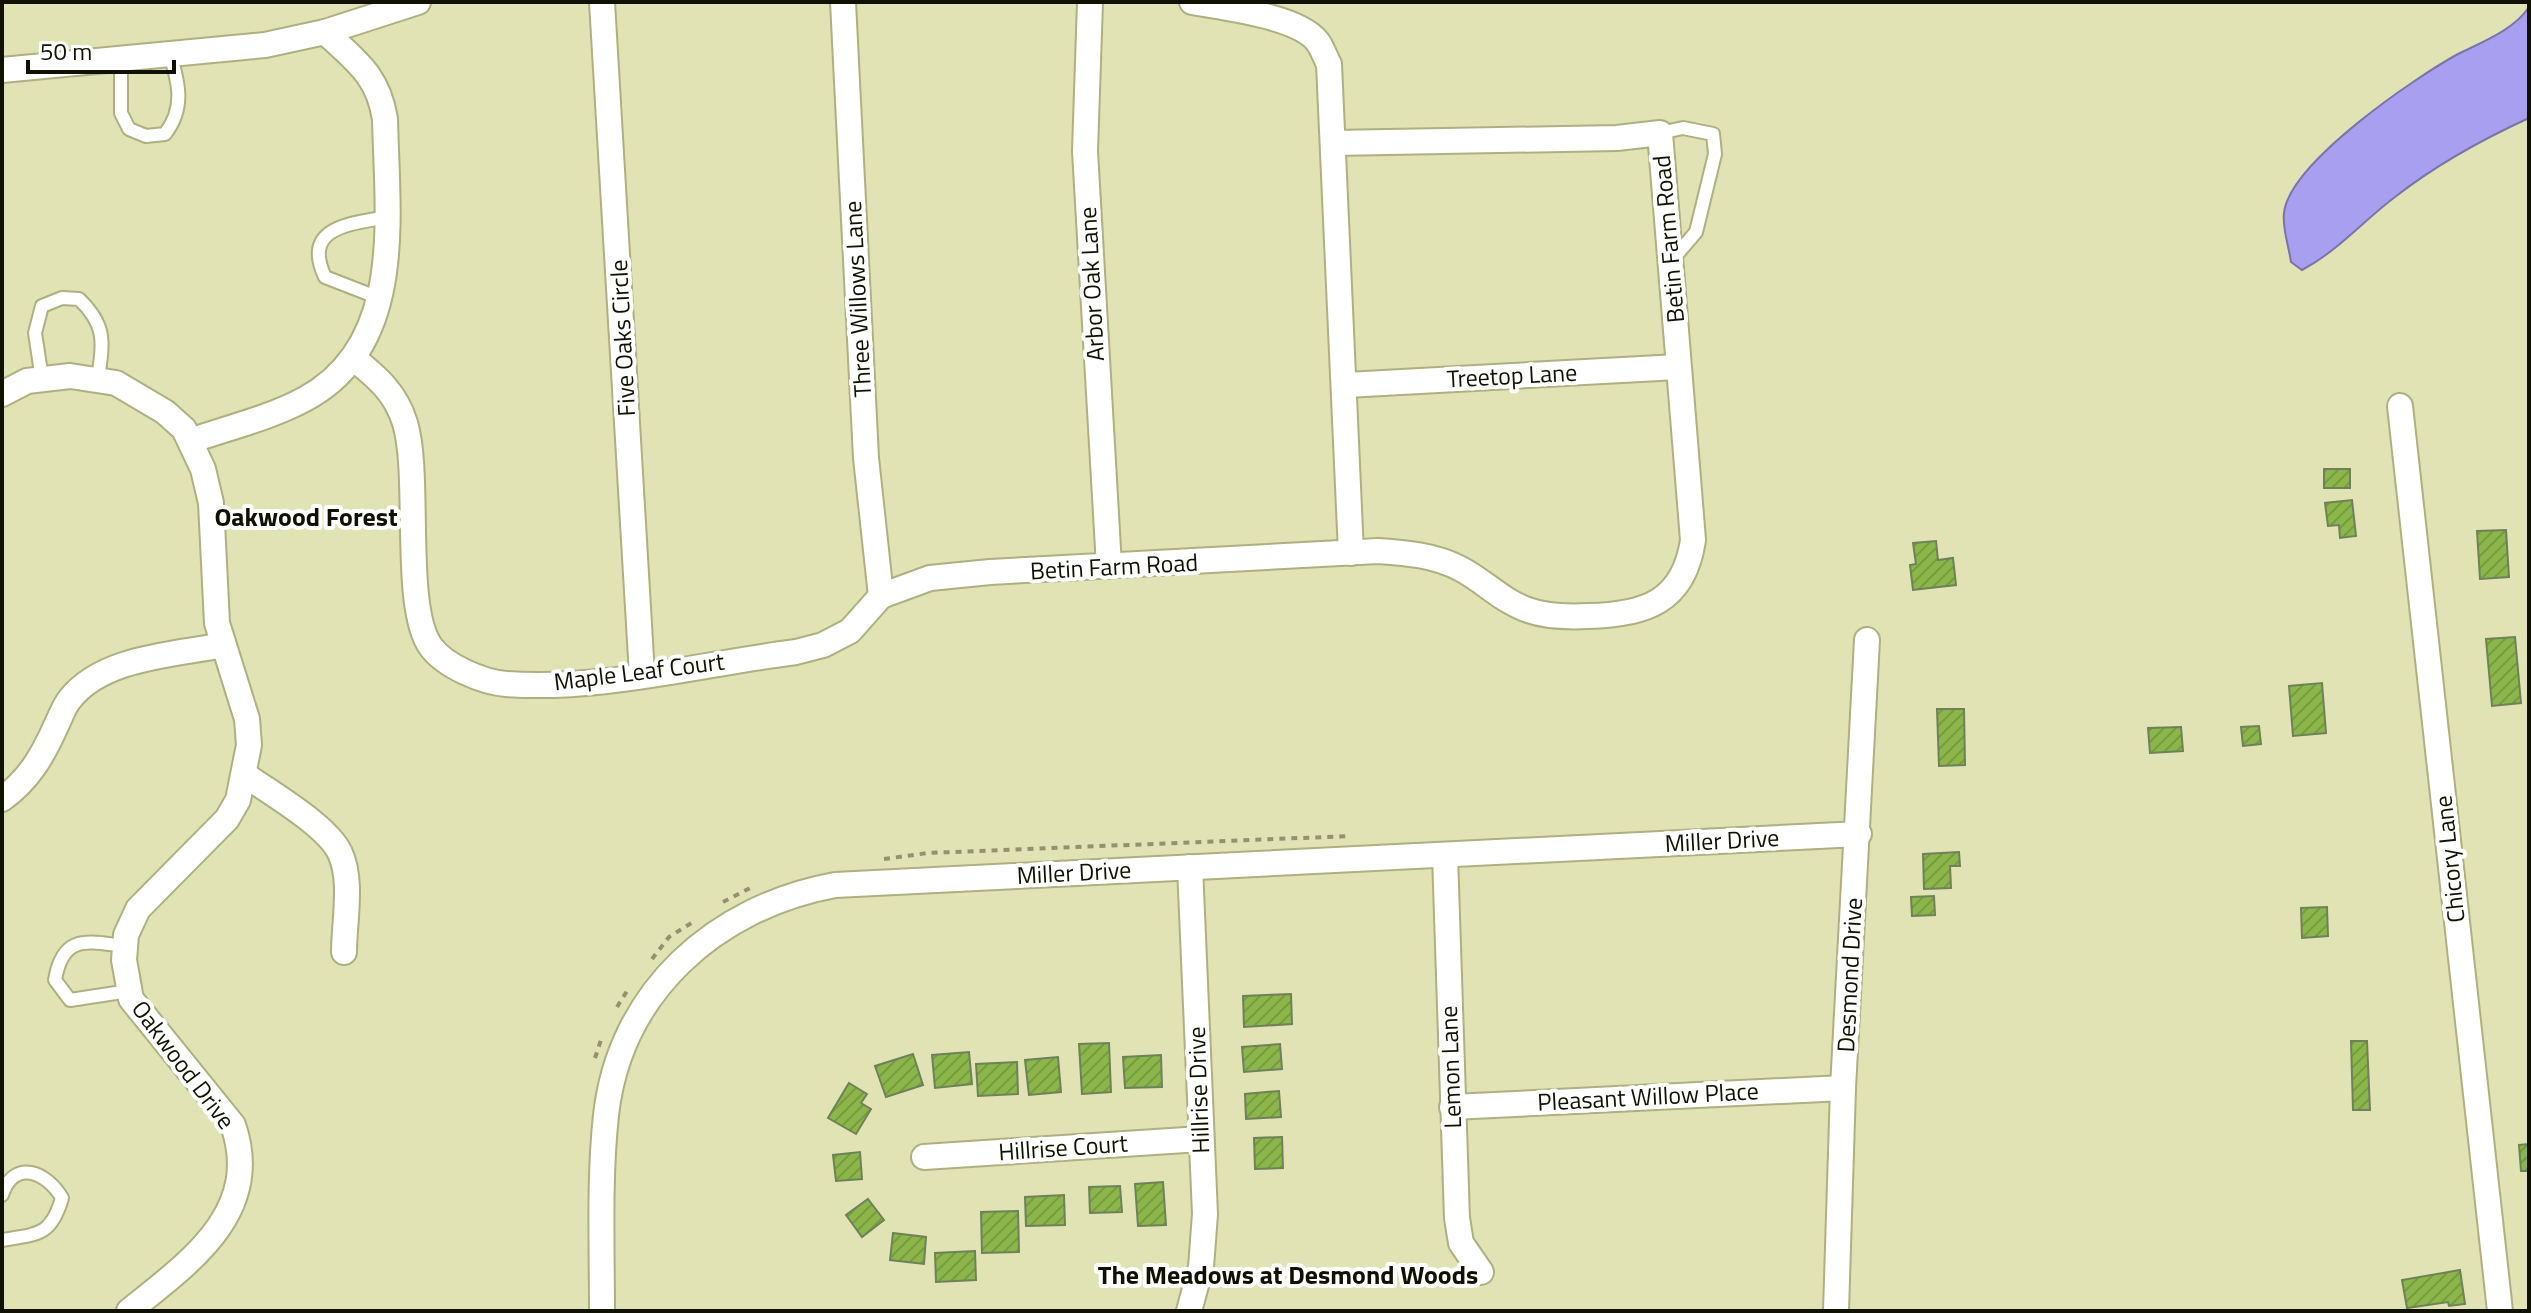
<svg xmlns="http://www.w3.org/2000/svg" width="2531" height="1313" viewBox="0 0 2531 1313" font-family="'Titillium Web',sans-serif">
<defs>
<pattern id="building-hatch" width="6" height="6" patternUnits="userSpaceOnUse" patternTransform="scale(2)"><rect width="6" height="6" fill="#8bb74a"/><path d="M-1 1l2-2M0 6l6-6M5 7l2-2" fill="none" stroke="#779c3f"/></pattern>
</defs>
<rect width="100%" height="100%" fill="#e2e3b4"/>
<path fill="#a89ff1" stroke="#7b74a9" stroke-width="2" d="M2529 7V118C2481 140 2437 164 2395 197 2363 221 2338 251 2302 270L2291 262C2289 247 2282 228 2284 213 2289 163 2416 77 2458 54 2482 42 2514 30 2529 7Z"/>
<g fill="url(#building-hatch)" stroke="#6f815a" stroke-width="2">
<rect x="2324" y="469" width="26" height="19"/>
<path d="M2352 500 2356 536 2340 538 2339 525 2328 526 2325 503Z"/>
<path d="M2506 530 2509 577 2480 579 2477 531Z"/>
<path d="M1936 541 1938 560 1953 558 1956 585 1913 590 1910 565 1916 564 1913 543Z"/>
<path d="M2515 637 2521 703 2492 706 2486 639Z"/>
<path d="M2322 683 2326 733 2293 736 2289 686Z"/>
<path d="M1937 709H1964L1965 765 1939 766Z"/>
<path d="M2259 726 2261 744 2243 746 2241 727Z"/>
<path d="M2181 727 2183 751 2150 753 2148 728Z"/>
<path d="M1959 852 1960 866H1950L1951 888 1924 889 1923 854Z"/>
<path d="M1934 896 1935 915 1912 916 1911 897Z"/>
<path d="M2327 907 2328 936 2302 938 2301 908Z"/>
<path d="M1291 994 1292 1024 1244 1027 1243 996Z"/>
<path d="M2351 1041H2367L2370 1110H2353Z"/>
<path d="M1109 1043 1111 1092 1082 1094 1079 1044Z"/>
<path d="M1280 1044 1282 1069 1244 1072 1242 1047Z"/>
<path d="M969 1052 972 1084 935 1088 932 1055Z"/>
<path d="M913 1054 923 1085 886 1097 875 1066Z"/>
<path d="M1161 1055 1162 1087 1125 1088 1123 1057Z"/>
<path d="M1058 1057 1061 1092 1029 1095 1025 1060Z"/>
<path d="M1017 1062 1018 1094 978 1096 976 1064Z"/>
<path d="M849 1083 867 1094 861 1103 871 1109 856 1134 828 1118Z"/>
<path d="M1279 1091 1281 1117 1246 1119 1245 1094Z"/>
<path d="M1282 1137 1283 1168 1255 1169 1254 1138Z"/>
<path d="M2529 1144V1171H2521L2519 1145Z"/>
<path d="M860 1152 862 1179 836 1181 833 1155Z"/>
<path d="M1163 1182 1166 1225 1138 1226 1135 1184Z"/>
<path d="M1120 1186 1122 1212 1090 1213 1089 1187Z"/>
<path d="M1064 1195 1065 1225 1026 1226 1025 1197Z"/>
<path d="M868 1199 884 1220 862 1237 846 1215Z"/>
<path d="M1018 1211 1019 1252 982 1253 981 1212Z"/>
<path d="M893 1233 926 1237 924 1264 890 1260Z"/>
<path d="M975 1251 976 1280 936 1282 935 1253Z"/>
<path d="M2460 1270 2465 1304 2449 1306 2448 1302 2407 1308 2402 1280Z"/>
</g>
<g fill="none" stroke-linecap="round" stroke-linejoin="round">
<defs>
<g id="lane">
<path d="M121 59V113L129 129 146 136 165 134C185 108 179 84 170 54"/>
<path d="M1660 133 1683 128 1713 134 1715 154 1696 232 1673 259"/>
<path d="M379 298 325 277C301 226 352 224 387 217"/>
<path d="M42 379 35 333 42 306 62 298 79 299C107 326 103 342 98 379"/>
<path d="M125 946C88 942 63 933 55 980L70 1000 129 991"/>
<path d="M2 1195C14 1158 47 1172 62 1198 51 1236 38 1234 2 1240"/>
</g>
<g id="street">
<path d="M602 2 642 675"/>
<path d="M843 2 866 458 881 596"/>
<path d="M1090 2 1085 151 1109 566"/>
<path d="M1192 2C1224 8 1297 16 1317 41 1322 47 1325 57 1329 64L1351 553"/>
<path d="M325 32 418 2"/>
<path d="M2 70 265 45 325 32C356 61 378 75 385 119 387 216 406 345 305 399 270 418 227 428 190 441"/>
<path d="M353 358C377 377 396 393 405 423 421 475 402 608 431 647 445 666 482 682 506 684 602 691 700 664 796 652L823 645 850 631 881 596 930 578 990 572 1378 551C1407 553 1435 555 1461 569 1484 581 1502 601 1528 610 1547 617 1568 617 1588 616 1645 615 1684 602 1693 540L1660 133 1617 138 1333 143"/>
<path d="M1346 385 1678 367"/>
<path d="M2 394 27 381 70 376 116 383 165 412 184 429 203 469 211 503 217 623 247 719 249 745 238 800 227 819 138 909 126 935 124 960 131 999 233 1125C263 1212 190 1262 129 1311"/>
<path d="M2400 406 2500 1311"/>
<path d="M244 774C270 793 327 825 340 853 353 881 344 922 344 952"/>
<path d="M2 799C29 780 43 755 56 726 60 718 64 706 70 699 103 657 174 655 223 645"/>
<path d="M1445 855 1457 1218 1461 1243 1481 1272"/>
<path d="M1452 1107 1843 1088"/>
<path d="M924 1157 1201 1139"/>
<path d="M602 1311C602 1246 599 1180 606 1115 620 991 716 907 835 885L1859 834"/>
<path d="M1189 1311 1201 1267 1205 1214 1190 867"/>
<path d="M1836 1311 1843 1088 1867 640"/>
</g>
</defs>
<use href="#lane" stroke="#afaf82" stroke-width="16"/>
<use href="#street" stroke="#afaf82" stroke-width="28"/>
<g stroke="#91926f" stroke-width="4" stroke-dasharray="6 6" stroke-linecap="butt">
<path d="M884 859 928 853 1350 836"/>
<path d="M723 902 754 886"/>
<path d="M652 959 669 937 693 922"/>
<path d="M617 1007 627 991"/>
<path d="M595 1058 601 1040"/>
</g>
<use href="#lane" stroke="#fff" stroke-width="12"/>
<use href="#street" stroke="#fff" stroke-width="24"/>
</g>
<g text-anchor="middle" stroke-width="8" stroke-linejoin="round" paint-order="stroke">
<g font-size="24" fill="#111102" stroke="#fff">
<text transform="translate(1669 239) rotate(-95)" y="8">Betin Farm Road</text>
<text transform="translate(1092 284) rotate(-93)" y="8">Arbor Oak Lane</text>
<text transform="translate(858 299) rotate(-93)" y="8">Three Willows Lane</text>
<text transform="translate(623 338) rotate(-93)" y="8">Five Oaks Circle</text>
<text transform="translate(1512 376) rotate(-3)" y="8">Treetop Lane</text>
<text transform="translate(1114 567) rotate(-3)" y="8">Betin Farm Road</text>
<text transform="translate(639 672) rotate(-7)" y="8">Maple Leaf Court</text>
<text transform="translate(1722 841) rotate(-3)" y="8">Miller Drive</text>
<text transform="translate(2450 859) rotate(-96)" y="8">Chicory Lane</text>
<text transform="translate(1074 873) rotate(-3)" y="8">Miller Drive</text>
<text transform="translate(1850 975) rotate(-87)" y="8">Desmond Drive</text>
<text transform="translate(183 1065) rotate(53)" y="8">Oakwood Drive</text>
<text transform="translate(1451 1067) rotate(-92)" y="8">Lemon Lane</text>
<text transform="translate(1199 1090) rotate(-92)" y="8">Hillrise Drive</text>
<text transform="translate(1648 1097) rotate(-3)" y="8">Pleasant Willow Place</text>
<text transform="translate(1063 1148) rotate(-4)" y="8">Hillrise Court</text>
</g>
<g font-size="26" font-weight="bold" fill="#111102" stroke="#fff">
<text x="306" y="526">Oakwood Forest</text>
<text x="1288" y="1284">The Meadows at Desmond Woods</text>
</g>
</g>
<rect width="2531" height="1313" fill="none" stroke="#111102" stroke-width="8"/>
<path d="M28 60v12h146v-12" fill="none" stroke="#111102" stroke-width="4"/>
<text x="40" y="60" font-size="24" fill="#111102" stroke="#ffffff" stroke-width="6" paint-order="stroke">50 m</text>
</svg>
